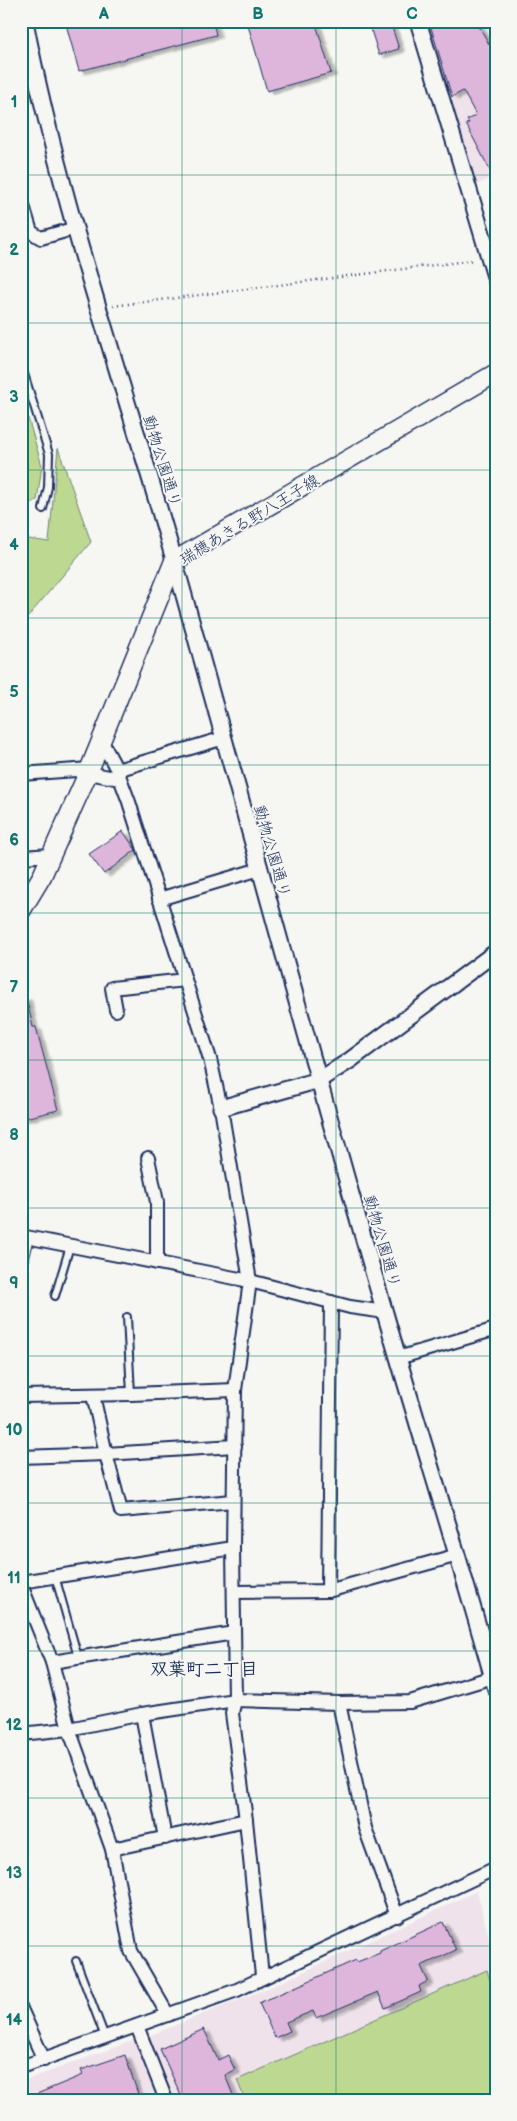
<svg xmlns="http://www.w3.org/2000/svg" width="517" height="2121" viewBox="0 0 517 2121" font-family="'Balsamiq Sans','Klee One',sans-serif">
<defs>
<filter id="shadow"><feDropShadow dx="5.5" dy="3" stdDeviation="1" flood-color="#0004"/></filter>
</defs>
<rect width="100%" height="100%" fill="#f6f6f2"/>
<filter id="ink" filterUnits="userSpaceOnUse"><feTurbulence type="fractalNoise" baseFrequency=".02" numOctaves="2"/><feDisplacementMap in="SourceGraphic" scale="10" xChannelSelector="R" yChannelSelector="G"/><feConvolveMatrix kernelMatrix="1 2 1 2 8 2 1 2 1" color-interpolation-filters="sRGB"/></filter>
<g filter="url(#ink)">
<g fill="#efe2eb">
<path d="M428 21H496V175L475 186Z"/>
<path d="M477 1891 496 1965V2100H172L146 2037 273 1986Z"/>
<path d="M135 2040 158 2100H21V2082Z"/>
</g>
<g fill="#bdd890" stroke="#6c8477">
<path d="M21 394 42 466 37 500 23 507 21 518Z"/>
<path d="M58 448 91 542 21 625V538L49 542Z"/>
<path d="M487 1970 496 2002V2099L245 2100 237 2080Z"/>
</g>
<g fill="#deb5db" stroke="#1b2f5e" filter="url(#shadow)">
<path d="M65 21H213L216 35 79 71Z"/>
<path d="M259 21H315L331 73 267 91 248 25Z"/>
<path d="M377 21H390L399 49 379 55 369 24Z"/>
<path d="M429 21H476L489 44 496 41V182L466 124 469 123 467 120 476 115 463 91 452 97Z"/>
<path d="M123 831 136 850 104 874 89 854Z"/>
<path d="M26 997 33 1027H36L58 1110 21 1119V998Z"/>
<path d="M443 1922 456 1950 421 1966 428 1981 419 1986 421 1992 385 2008 378 1992 316 2018 313 2011 286 2022 290 2031 275 2038 259 2003 356 1960 357 1962 380 1953V1951Z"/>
<path d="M204 2029 218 2060 228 2055 235 2070 225 2075 235 2100H183L160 2049Z"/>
<path d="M125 2055 140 2100H22L83 2075 81 2070Z"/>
</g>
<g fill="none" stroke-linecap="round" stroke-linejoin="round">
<defs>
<g id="service">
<path d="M21 364 49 454 48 487 43 509"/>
<path d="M21 1274 30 1237"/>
<path d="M55 1296 70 1246"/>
<path d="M127 1317 131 1394"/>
<path d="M55 1576 78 1657"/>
<path d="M76 1961 105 2037"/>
</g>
<g id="minor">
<path d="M21 199 31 232 41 238 76 228"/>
<path d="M101 740 117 770 129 802 210 1059 221 1108 250 1281 235 1390 233 1548 235 1700 232 1713 246 1820 262 1976"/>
<path d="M117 770 224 738"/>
<path d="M88 773 120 779"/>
<path d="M21 774 90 769"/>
<path d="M21 857 52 855"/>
<path d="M159 899 260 869"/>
<path d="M116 1010 112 988 185 980"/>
<path d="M148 1158 157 1202V1263"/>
<path d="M21 1236 250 1281 350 1307 385 1312"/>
<path d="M398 1358 496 1329"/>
<path d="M93 1395 106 1454 121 1511 233 1501"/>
<path d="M21 1396 131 1394 235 1390"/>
<path d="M21 1457 106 1454 235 1446"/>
<path d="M21 1582 233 1548"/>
<path d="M21 1585 52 1662 69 1729 112 1849 131 1951 168 2015"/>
<path d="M328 1591 331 1302"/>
<path d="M234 1592 328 1591 458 1555"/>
<path d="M52 1662 234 1633"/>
<path d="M339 1703 365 1828 397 1916"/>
<path d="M142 1714 165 1838"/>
<path d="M21 1734 69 1729 142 1714 235 1700 339 1703 410 1702 493 1677"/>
<path d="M112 1849 246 1820"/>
<path d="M21 2009 44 2060"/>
<path d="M137 2026 166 2100"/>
<path d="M21 2067 237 1990 496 1868"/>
</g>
<g id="tertiary">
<path d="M25 21C60 206 125 385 176 567 246 815 313 1065 385 1313 421 1438 461 1563 496 1689"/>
<path d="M418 21 496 280"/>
<path d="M221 1108 319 1080 349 1061 496 952"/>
</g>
<path id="secondary" d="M21 911 42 876 88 773 174 561 496 373"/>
</defs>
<use href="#service" stroke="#1b2f5e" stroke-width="10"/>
<use href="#minor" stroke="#1b2f5e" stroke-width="16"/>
<use href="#tertiary" stroke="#1b2f5e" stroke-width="19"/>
<use href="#secondary" stroke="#1b2f5e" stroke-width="21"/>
<path stroke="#1b2f5e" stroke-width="2.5" stroke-dasharray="1 4" stroke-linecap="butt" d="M113 306 474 260"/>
<use href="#service" stroke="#f6f6f2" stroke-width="6"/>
<use href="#minor" stroke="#f6f6f2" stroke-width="12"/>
<use href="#tertiary" stroke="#f6f6f2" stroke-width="15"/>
<use href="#secondary" stroke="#f6f6f2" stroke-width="18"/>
</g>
</g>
<path fill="none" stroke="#0f766e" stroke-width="1" stroke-opacity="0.55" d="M182 21V2100M336 21V2100M21 175H496M21 323H496M21 470H496M21 618H496M21 765H496M21 913H496M21 1060H496M21 1208H496M21 1356H496M21 1503H496M21 1651H496M21 1798H496M21 1946H496"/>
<g text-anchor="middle" stroke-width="4" stroke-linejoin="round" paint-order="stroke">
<g font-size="16" fill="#1b2f5e" stroke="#f6f6f2">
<text transform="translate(163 461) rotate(73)" y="6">動物公園通り</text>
<text transform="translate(249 519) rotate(-31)" y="6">瑞穂あきる野八王子線</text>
<text transform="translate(273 851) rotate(74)" y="6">動物公園通り</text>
<text transform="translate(383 1241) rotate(74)" y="6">動物公園通り</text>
</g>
<g font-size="18" font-weight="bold" fill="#1b2f5e" stroke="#f6f6f2">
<text x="204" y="1675">双葉町二丁目</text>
</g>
</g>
<rect width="517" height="2121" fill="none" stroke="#f6f6f2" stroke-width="55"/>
<rect x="28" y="28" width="462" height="2066" fill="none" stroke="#0f766e" stroke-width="2"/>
<g font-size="16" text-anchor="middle" font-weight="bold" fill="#0f766e">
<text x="104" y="19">A</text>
<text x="258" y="19">B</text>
<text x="412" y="19">C</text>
<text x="14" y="107">1</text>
<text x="14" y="255">2</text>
<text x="14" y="402">3</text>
<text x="14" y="550">4</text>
<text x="14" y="697">5</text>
<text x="14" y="845">6</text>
<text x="14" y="992">7</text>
<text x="14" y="1140">8</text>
<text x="14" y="1288">9</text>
<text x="14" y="1435">10</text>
<text x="14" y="1583">11</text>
<text x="14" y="1730">12</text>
<text x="14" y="1878">13</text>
<text x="14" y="2025">14</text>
</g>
</svg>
